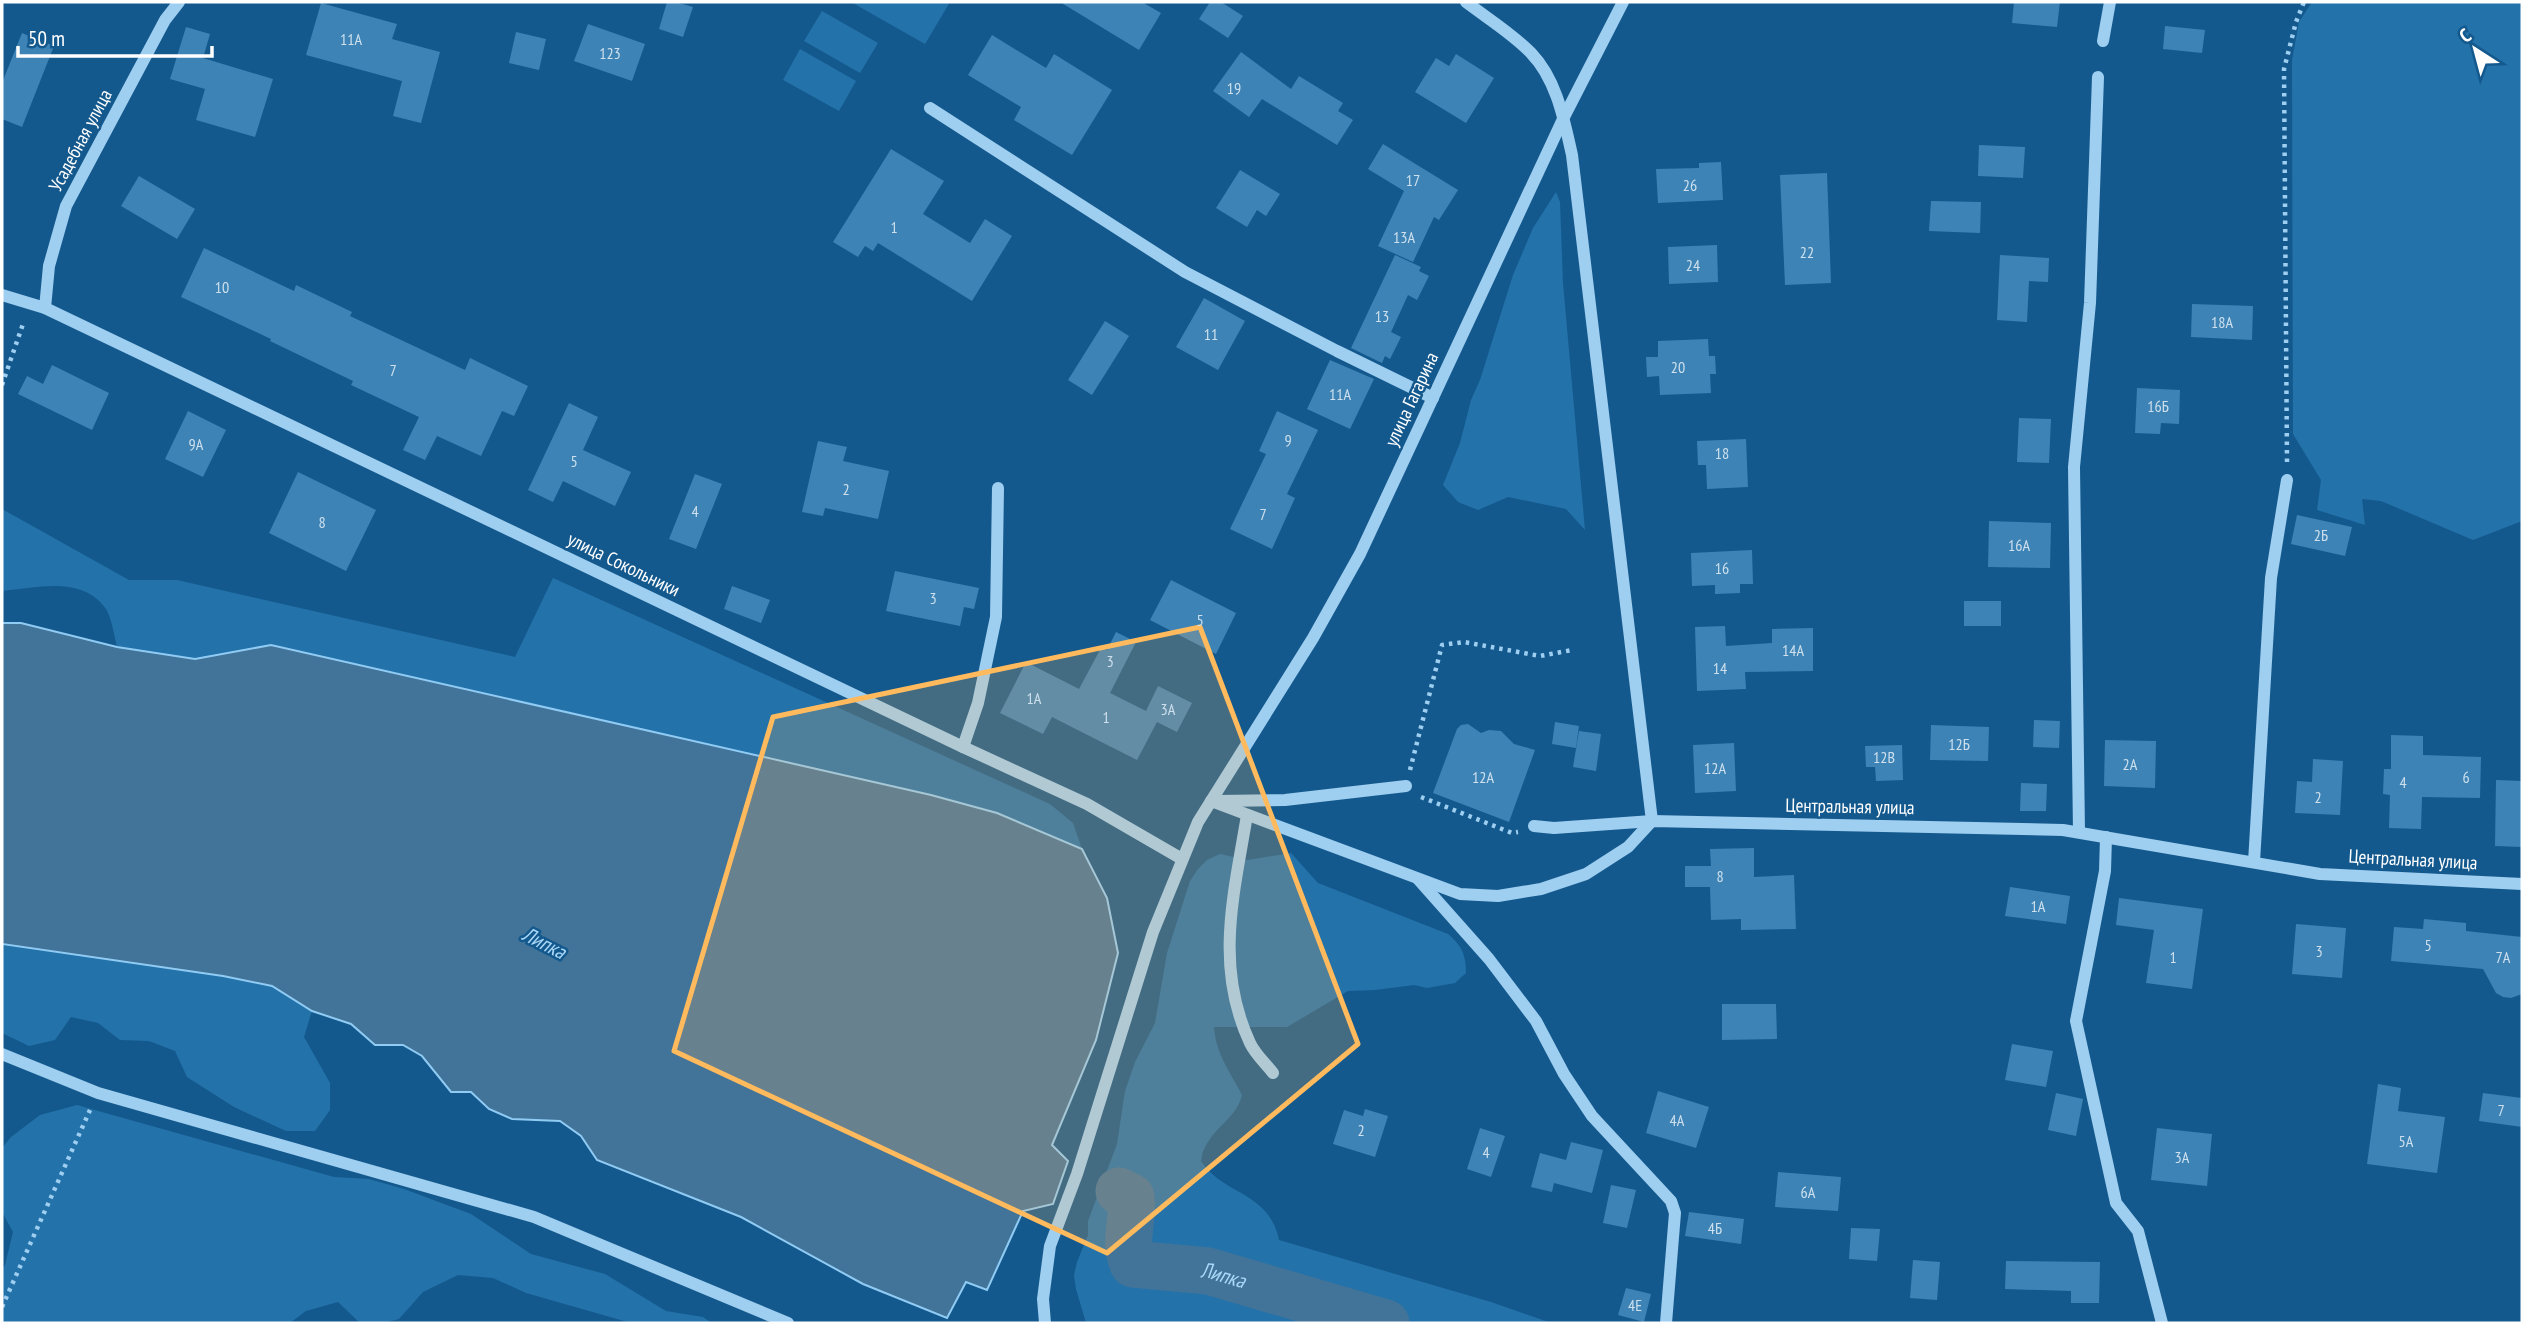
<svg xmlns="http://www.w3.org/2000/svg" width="2524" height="1325" viewBox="0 0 2524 1325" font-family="'PT Sans Narrow',sans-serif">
<rect width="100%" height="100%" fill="#14598d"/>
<g fill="#2372aa">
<path d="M851 2H950L925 44Z"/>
<path d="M2312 2H2522V521L2473 540 2381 501 2362 499 2365 525 2317 510 2321 480 2293 434 2292 60 2299 22Z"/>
<path d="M822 11 878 43 860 73 804 41Z"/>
<path d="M800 49 856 81 839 111 783 80Z"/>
<path d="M1556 192 1560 202 1563 283 1585 530 1566 509 1508 497 1478 510 1458 502 1443 485 1460 443 1471 400 1480 380 1513 275 1533 228Z"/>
<path d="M2 509 129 580H177L515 657 553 578 1050 804 1073 823 1082 849 997 813 931 795 271 645 195 659 117 647C114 635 112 619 106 609 82 575 37 588 2 591Z"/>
<path d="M1291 853 1318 883 1448 934C1462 946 1466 955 1466 973L1455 983 1427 988 1414 985 1375 990 1348 991 1287 1027H1214C1216 1055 1230 1071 1242 1095 1236 1122 1205 1130 1201 1161 1224 1196 1269 1191 1279 1240L1491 1302 1551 1323H1086L1076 1289 1074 1275 1077 1262 1088 1235V1221L1117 1144 1125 1091 1135 1062 1155 1023 1167 953 1190 881 1198 869 1207 860 1220 854 1248 860Z"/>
<path d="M2 944 223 976 272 986 312 1011 304 1037 330 1083V1110L315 1131H286L234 1107 187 1077 175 1051 149 1041 120 1040 98 1023 71 1017 55 1040 29 1046 2 1033Z"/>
<path d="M77 1105 334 1177 369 1179 404 1189 471 1214 531 1254 605 1274 666 1311 703 1317 712 1323H631L526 1293 493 1278 458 1275 423 1292 399 1319 383 1323H360L338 1302 306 1311 290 1323H2V1269L5 1265 13 1232 2 1212V1148L11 1137 40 1115Z"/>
</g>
<path fill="#42749a" stroke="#90cbf4" stroke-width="2" d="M2 623H21L117 647 195 659 271 645 931 795 997 813 1082 849 1107 898 1118 953 1096 1040 1052 1145 1068 1161 1053 1204 1023 1211 987 1290 966 1282 947 1318 863 1284 741 1217 597 1160 581 1136 560 1121 512 1119 489 1109 471 1092H451L422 1056 403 1045H375L351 1024 312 1011 272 986 223 976 2 944Z"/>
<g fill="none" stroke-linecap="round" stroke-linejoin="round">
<path stroke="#42749a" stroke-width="47" id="s1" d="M1119 1191 1131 1197C1134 1220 1123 1241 1133 1264L1208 1271 1386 1323"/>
</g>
<g fill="#3d83b6">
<path d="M667 2H676L693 7 683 37 659 29Z"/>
<path d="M1060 2H1142L1161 13 1139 50Z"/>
<path d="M1210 2H1221L1243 16 1228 38 1199 19Z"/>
<path d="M2014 2H2060L2057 27 2012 23Z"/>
<path d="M321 3 397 24 392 39 440 52 421 123 393 116 402 81 306 55Z"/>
<path d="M588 24 645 44 632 81 574 61Z"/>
<path d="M2165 26 2205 30 2202 53 2163 49Z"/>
<path d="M186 27 210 34 203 58 273 79 255 137 196 120 205 89 170 79Z"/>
<path d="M516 32 546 39 539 70 509 63Z"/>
<path d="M22 33 54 46 22 127 2 119V83Z"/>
<path d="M992 35 1046 68 1054 54 1112 90 1072 155 1014 120 1021 107 968 75Z"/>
<path d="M1241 52 1291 89 1299 76 1343 103 1338 111 1353 120 1337 145 1262 99 1249 117 1213 91Z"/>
<path d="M1456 54 1494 78 1466 123 1415 92 1436 58 1449 66Z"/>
<path d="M1383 144 1458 190 1439 220 1434 217 1413 262 1378 246 1404 191 1368 169Z"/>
<path d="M1979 145 2025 147 2023 178 1978 176Z"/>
<path d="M891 149 944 181 923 214 970 243 985 219 1012 236 972 301 878 243 873 251 865 246 858 257 833 242Z"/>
<path d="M1721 162 1723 200 1658 203 1656 169 1699 168V163Z"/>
<path d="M1240 170 1280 194 1266 216 1257 210 1247 227 1216 208Z"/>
<path d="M1827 173 1831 283 1785 285 1780 175Z"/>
<path d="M139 176 195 209 177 239 121 206Z"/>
<path d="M1931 201 1981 202 1980 233 1929 231Z"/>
<path d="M1717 245 1718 282 1669 284 1668 247Z"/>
<path d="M204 248 294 291 296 285 352 312 350 316 465 370 470 358 528 386 514 416 502 411 481 456 437 436 425 460 403 450 419 417 351 385 353 381 270 341 271 339 181 297Z"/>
<path d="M1395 255 1421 267 1419 271 1429 276 1417 300 1408 295 1391 332 1401 337 1390 359 1385 356 1382 363 1351 348Z"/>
<path d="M2000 255 2049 258 2048 282 2029 281 2027 322 1997 320Z"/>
<path d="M1204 298 1245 321 1218 370 1176 347Z"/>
<path d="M2192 304 2253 306 2252 340 2191 337Z"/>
<path d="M1105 321 1129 336 1092 395 1068 380Z"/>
<path d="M1708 339 1709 356H1715L1716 374H1710L1711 393 1660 395 1659 376 1647 377 1646 357H1658V341Z"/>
<path d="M1330 360 1374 379 1350 429 1307 409Z"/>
<path d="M52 365 109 393 92 430 18 394 27 376 43 384Z"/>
<path d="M2137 388 2180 390 2179 424 2161 423 2160 434 2135 433Z"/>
<path d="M569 403 598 417 583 450 631 472 615 506 563 481 553 502 528 490Z"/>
<path d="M188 411 226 430 203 477 165 459Z"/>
<path d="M1277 411 1318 430 1287 494 1295 498 1272 549 1230 529 1266 454 1259 451Z"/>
<path d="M2019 418 2051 419 2049 463 2017 462Z"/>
<path d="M1746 439 1748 487 1707 489 1706 465H1698L1697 441Z"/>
<path d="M818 441 847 447 843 461 889 471 878 519 825 508 823 516 802 512Z"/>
<path d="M298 472 376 510 346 571 269 533Z"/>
<path d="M695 474 722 484 696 549 669 539Z"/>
<path d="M2297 515 2352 527 2345 556 2291 544Z"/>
<path d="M1989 521 2051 523 2050 568 1988 567Z"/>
<path d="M1752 550 1753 584H1740V593L1715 594V585L1692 586 1691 553Z"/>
<path d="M895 571 979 588 974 609 964 607 960 626 886 611Z"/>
<path d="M1171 580 1236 613 1216 654 1150 620Z"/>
<path d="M732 586 770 600 761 623 724 609Z"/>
<rect x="1964" y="601" width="37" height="25"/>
<path d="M1725 626 1726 646 1772 643V629L1813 628V671L1745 672 1746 689 1697 691 1695 627Z"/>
<path d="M1116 632 1136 642 1110 693 1146 711 1158 686 1192 703 1177 732 1157 722 1137 760 1052 717 1043 734 1000 713 1026 662 1079 689 1101 648 1107 650Z"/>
<path d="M2034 720 2060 721 2059 748 2033 747Z"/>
<path d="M1555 722 1579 726 1576 748 1552 744Z"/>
<path d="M1468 724 1481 733 1489 730 1501 731 1514 744 1535 750 1509 822 1433 793 1457 729 1461 725Z"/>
<path d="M1931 725 1989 727 1988 761 1930 760Z"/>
<path d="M1579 731 1601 734 1596 771 1573 767Z"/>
<path d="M2391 735 2423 736V755L2481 757 2480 798 2422 797 2421 829 2389 828 2390 795 2383 794 2384 769H2391Z"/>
<path d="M2105 740 2156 741 2155 788 2104 786Z"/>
<path d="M1734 743 1736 791 1695 793 1693 745Z"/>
<path d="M1902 745 1903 780 1876 781 1875 767H1866L1865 746Z"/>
<path d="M2313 759 2343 761 2340 815 2295 813 2297 781 2312 782Z"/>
<path d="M2496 780 2522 781V847L2495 846Z"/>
<path d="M2021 783 2047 784 2046 811H2020Z"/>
<path d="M1754 848V877L1794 875 1796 929 1741 930V919L1711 920 1710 887H1685V866H1711L1710 849Z"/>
<path d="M2010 887 2070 896 2066 924 2005 916Z"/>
<path d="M2119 898 2203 909 2192 989 2146 983 2154 930 2116 925Z"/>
<path d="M2424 919 2466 923V931L2522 937V994L2511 998 2503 997 2496 993 2483 969 2391 961 2394 927 2423 929Z"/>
<path d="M2296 924 2346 928 2342 978 2292 974Z"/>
<path d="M1722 1004H1776L1777 1039 1722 1040Z"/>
<path d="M2012 1044 2053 1051 2046 1087 2005 1080Z"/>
<path d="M2378 1084 2401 1088 2398 1111 2445 1117 2437 1173 2367 1164Z"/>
<path d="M1658 1091 1709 1107 1696 1148 1646 1133Z"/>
<path d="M2056 1093 2083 1099 2076 1136 2048 1130Z"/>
<path d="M2483 1093 2522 1098V1127L2479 1121Z"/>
<path d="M1365 1109 1388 1116 1375 1157 1333 1144 1344 1110 1363 1116Z"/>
<path d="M1480 1128 1505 1136 1491 1177 1467 1169Z"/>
<path d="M2157 1128 2212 1134 2207 1186 2151 1180Z"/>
<path d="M1571 1142 1603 1150 1592 1193 1554 1183 1552 1192 1531 1187 1540 1153 1566 1160Z"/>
<path d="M1778 1172 1841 1177 1838 1211 1775 1207Z"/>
<path d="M1611 1185 1636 1190 1627 1228 1603 1223Z"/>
<path d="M1689 1212 1744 1219 1741 1244 1685 1236Z"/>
<path d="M1851 1228 1880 1229 1877 1261 1849 1259Z"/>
<path d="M1913 1260 1940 1262 1937 1300 1910 1298Z"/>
<path d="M2006 1261 2100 1262 2099 1303H2071V1291L2005 1289Z"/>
<path d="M1626 1288 1651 1294 1644 1322 1618 1315Z"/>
</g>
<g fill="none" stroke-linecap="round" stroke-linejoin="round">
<g stroke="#9ecef0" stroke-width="4.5" stroke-dasharray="3.5 5" stroke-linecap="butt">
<path d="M2 385 24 321"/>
<path d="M2287 462 2284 69 2296 22 2304 2"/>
<path d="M1410 770 1442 645 1464 642 1540 656 1572 650"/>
<path d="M1421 797 1512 833 1518 832"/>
<path d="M2 1307 90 1110"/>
</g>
<g stroke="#9ecef0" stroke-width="12">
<path d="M1466 2C1487 18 1513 34 1531 53 1557 80 1564 120 1572 155L1652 821"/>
<path d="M2103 41 2110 2"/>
<path d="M930 108 1185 272 1337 351 1433 398"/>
<path d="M2 295 45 308 963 747 1087 804 1182 859"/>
<path d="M45 308 49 266 66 206 165 20 179 2"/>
<path d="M963 747 978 703 996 617 998 488"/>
<path d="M1211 801 1460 894 1498 896 1541 889 1586 874 1628 847 1652 821"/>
<path d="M1218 801 1285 800 1406 786"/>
<path d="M1247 815C1234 894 1214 966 1250 1043 1255 1054 1266 1064 1273 1073"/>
<path d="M1534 826 1554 828 1652 821 2063 830 2320 874 2522 884"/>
<path d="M2079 832 2074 467 2090 303 2098 77"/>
<path d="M2106 837 2105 871 2076 1021 2116 1203 2138 1231 2162 1323"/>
<path d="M2254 862 2271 578 2287 480"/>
<path d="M1418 879 1489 959 1536 1021 1564 1074 1592 1116 1671 1201 1675 1213 1666 1323"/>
<path d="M2 1054 98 1093 534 1217 788 1323"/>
<path d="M1045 1323 1043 1299 1050 1246 1077 1174 1153 932 1198 822 1313 638 1360 554 1563 119 1623 2"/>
</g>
</g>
<path fill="#ffba5d" fill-opacity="0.2" stroke="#ffba5d" stroke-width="5" stroke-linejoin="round" d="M1200 627 1358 1044 1107 1253 674 1051 773 717Z"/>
<g text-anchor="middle" stroke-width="5" stroke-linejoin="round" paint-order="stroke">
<g font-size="16" fill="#cee0ed">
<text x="351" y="45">11А</text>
<text x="610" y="59">123</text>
<text x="1234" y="94">19</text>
<text x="1413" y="186">17</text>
<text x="1690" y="191">26</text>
<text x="894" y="233">1</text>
<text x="1404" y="243">13А</text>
<text x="1807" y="258">22</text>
<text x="1693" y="271">24</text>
<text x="222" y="293">10</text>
<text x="1382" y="322">13</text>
<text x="2222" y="328">18А</text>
<text x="1211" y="340">11</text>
<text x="1678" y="373">20</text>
<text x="393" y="376">7</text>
<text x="1340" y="400">11А</text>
<text x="2158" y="412">16Б</text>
<text x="1288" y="446">9</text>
<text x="196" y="450">9А</text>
<text x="1722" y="459">18</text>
<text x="574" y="467">5</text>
<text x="846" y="495">2</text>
<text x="695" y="517">4</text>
<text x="1263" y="520">7</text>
<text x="322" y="528">8</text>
<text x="2321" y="541">2Б</text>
<text x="2019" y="551">16А</text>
<text x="1722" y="574">16</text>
<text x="933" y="604">3</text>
<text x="1200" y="626">5</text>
<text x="1793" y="656">14А</text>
<text x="1110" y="667">3</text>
<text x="1720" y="674">14</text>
<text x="1034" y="704">1А</text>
<text x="1168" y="715">3А</text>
<text x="1106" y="723">1</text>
<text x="1959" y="750">12Б</text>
<text x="1884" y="763">12В</text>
<text x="2130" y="770">2А</text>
<text x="1715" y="774">12А</text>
<text x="1483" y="783">12А</text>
<text x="2466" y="783">6</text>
<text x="2403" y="788">4</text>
<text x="2318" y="803">2</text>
<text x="1720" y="882">8</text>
<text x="2038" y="912">1А</text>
<text x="2428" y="951">5</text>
<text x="2319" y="957">3</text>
<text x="2173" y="963">1</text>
<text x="2503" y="963">7А</text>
<text x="2501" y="1116">7</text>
<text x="1677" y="1126">4А</text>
<text x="1361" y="1136">2</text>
<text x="2406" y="1147">5А</text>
<text x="1486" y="1158">4</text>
<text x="2182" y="1163">3А</text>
<text x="1808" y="1198">6А</text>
<text x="1715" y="1234">4Б</text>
<text x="1635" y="1311">4Е</text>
</g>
<g font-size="19" fill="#fff" stroke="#14598d">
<text transform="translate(80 140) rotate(-62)" y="7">Усадебная улица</text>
<text transform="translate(1411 399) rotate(-65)" y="7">улица Гагарина</text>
<text transform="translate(624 564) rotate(26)" y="7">улица Сокольники</text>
<text transform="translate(1850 806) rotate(1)" y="7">Центральная улица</text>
<text transform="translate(2413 859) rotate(3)" y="7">Центральная улица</text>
</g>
<g font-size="21" font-style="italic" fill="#aad8f8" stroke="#14598d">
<text transform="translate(544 943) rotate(27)" y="7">Липка</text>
<text dy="7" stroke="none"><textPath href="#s1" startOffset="172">Липка</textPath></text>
</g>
</g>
<rect width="2524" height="1325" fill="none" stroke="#ffffff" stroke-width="7"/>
<g transform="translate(2475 49) rotate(324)" stroke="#14598d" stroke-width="5" paint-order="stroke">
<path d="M0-5L12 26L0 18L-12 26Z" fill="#ffffff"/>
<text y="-10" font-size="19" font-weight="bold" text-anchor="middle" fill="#ffffff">С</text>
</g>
<path d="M18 46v10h194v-10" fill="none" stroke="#ffffff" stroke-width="3.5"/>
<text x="28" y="46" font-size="21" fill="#ffffff" stroke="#14598d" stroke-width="5" paint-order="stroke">50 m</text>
</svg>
